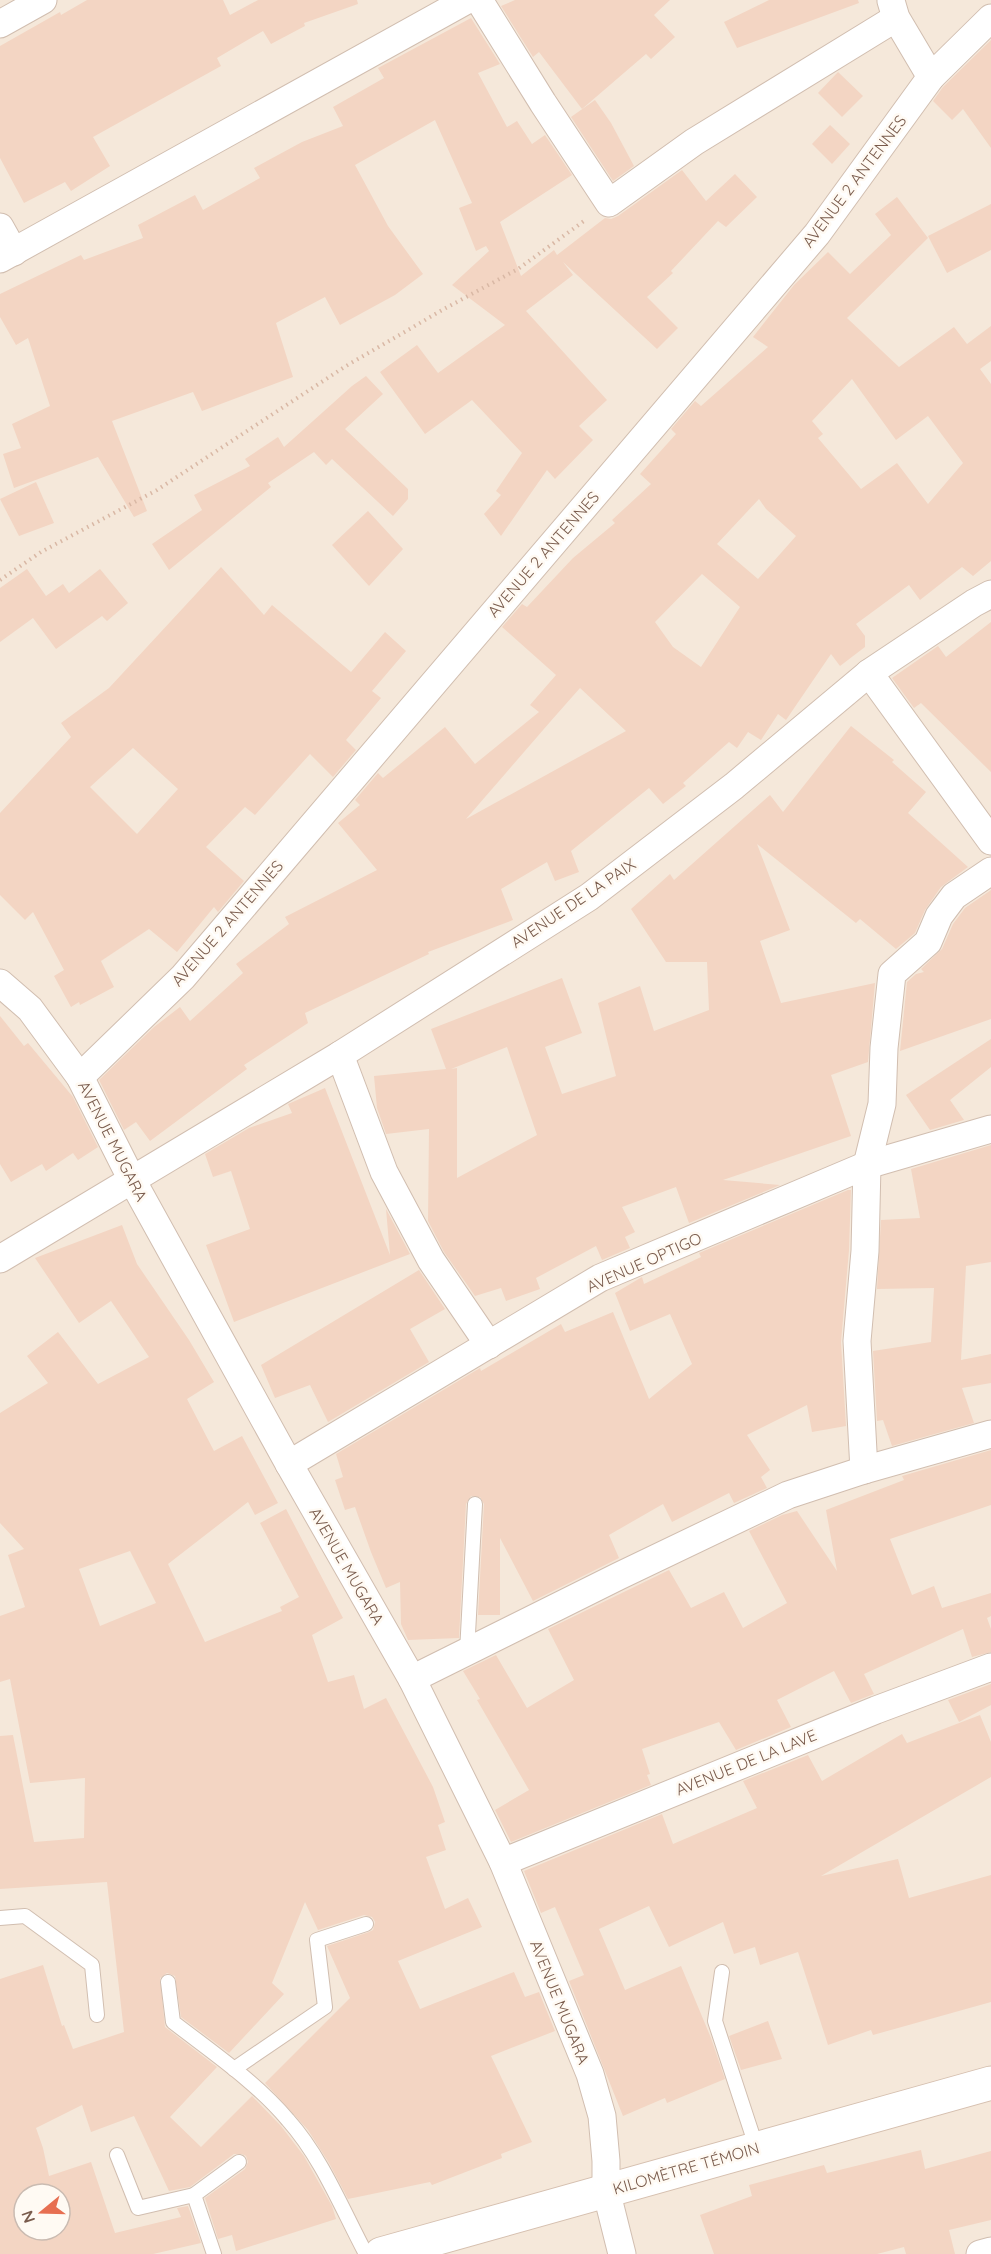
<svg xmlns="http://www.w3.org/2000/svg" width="991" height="2254" viewBox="0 0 991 2254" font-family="Quicksand,sans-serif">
<rect width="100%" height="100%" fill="#fdf6ec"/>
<path fill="#f5e8da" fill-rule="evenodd" d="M0 0H991V2254H0ZM24 2194H60V2230H24Z"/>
<g fill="#f3d5c3" fill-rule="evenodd">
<path d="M87 0H223L230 15 258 0H357L358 4 304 23 305 26 271 44 263 31 217 58 221 66 93 137 110 166 71 191 65 182 24 203 0 158V46L60 12 61 15Z"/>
<path d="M515 0H670L654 15 675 37 651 59 646 54 582 109 539 52 533 57 501 6Z"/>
<path d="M769 0H858L859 3 737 48 724 22Z"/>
<path d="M471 18 500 64 478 73 507 127 517 121 532 144 545 135 572 175 500 222 521 276 554 250 557 255 605 218 611 219 618 216 682 170 706 201 735 174 757 197 726 227 718 221 671 271 673 273 647 297 678 328 657 349 563 262 573 275 526 311 607 400 579 426 593 440 555 479 547 470 501 536 484 514 501 495 496 491 522 453 472 400 425 434 380 372 417 345 438 373 505 325 452 285 489 251 486 246 476 251 459 208 472 203 435 120 355 165 388 226 423 274 395 295 340 325 325 297 276 323 293 377 202 411 193 392 112 421 147 511 134 517 98 457 14 488 3 454 21 448 12 424 50 406 28 338 16 345 0 317V294L81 255 84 260 143 238 138 225 195 195 203 210 260 178 254 168 302 142 343 126 333 107 384 78 378 68Z"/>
<path d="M991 40V148L963 109 952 120 933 101 943 87Z"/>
<path d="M838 72 863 96 842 117 818 93Z"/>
<path d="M595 100 611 123 634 166 613 181 571 117Z"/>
<path d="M830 125 850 144 832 164 812 144Z"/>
<path d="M897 197 928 238 847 318 899 367 954 327 967 344 991 326V361L980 369 991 384V561L973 576 962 567 920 600 909 585 856 624 865 636V647L840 666 831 654 786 720 778 714 761 740 748 732 737 748 729 742 683 783 686 786 663 804 649 788 571 851 579 872 555 881 547 862 501 889 513 920 428 952 429 954 305 1013 308 1023 244 1065 247 1069 150 1141 136 1122 124 1130 99 1080 154 1027 180 1007 190 1021 243 973 236 964 289 924 285 917 377 870 338 823 360 805 355 800 378 773 383 778 445 727 475 764 539 712 530 705 556 675 502 627 522 604 527 607 573 558 615 523 612 520 651 484 640 474 676 434 671 429 695 401 701 406 768 347 753 337 794 285 828 252 850 274 891 235 875 214ZM852 379 896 440 928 416 963 463 928 504 897 463 861 489 818 438 823 434 812 421ZM759 499 766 509 796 536 758 579 717 544ZM702 574 740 607 701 667 673 647 655 622ZM580 688 626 731 466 819 550 722Z"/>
<path d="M991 204V250L947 273 928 236Z"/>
<path d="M366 376 383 394 345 429 408 489V499L393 516 332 459 326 465 314 452 268 483 271 487 169 570 152 544 202 510 194 495 250 466 245 459 278 437 284 447 352 386Z"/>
<path d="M36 482 54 523 19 536 0 499Z"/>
<path d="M368 511 403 549 369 586 332 545Z"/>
<path d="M221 567 264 615 272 605 351 672 385 632 406 651 372 691 381 698 346 740 356 750 333 777 310 754 255 815 245 807 206 847 244 881 218 912 214 907 177 952 149 929 101 961 114 987 80 1005 79 1002 71 1007 54 976 64 970 33 912 25 920 0 895V813L71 737 61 723 109 688ZM133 748 178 789 137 834 90 787Z"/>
<path d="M27 569 46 596 63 584 69 593 100 569 128 603 107 621 102 616 56 649 33 618 0 642V588Z"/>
<path d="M991 622V772L921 703 914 708 892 678 938 646 946 657Z"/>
<path d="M851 726 894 760 892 762 926 792 908 813 968 867 941 887 925 910 915 933 896 949 860 919 856 923 757 844 790 930 760 941 781 1003 875 983 868 1062 831 1075 851 1136 723 1180 780 1185 689 1223 676 1187 622 1207 635 1232 625 1237 630 1248 602 1260 596 1246 536 1278 540 1289 506 1301 501 1288 475 1296 444 1252 428 1221 429 1129 386 1134 377 1108 374 1076 446 1069 431 1029 562 978 582 1033 545 1047 562 1094 616 1076 598 1003 640 986 654 1031 709 1010 707 962H666L631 909 670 874 674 880 770 795 783 812ZM507 1047 537 1135 457 1178V1068L451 1069Z"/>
<path d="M991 890V1019L900 1051 907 982 916 974 924 972 921 969 942 949 953 924 965 908Z"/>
<path d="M0 1016 24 1046 28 1043 73 1097 98 1147 78 1160 73 1153 46 1171 42 1164 11 1182 0 1164Z"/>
<path d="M991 1039V1067L950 1100 964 1120 930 1130 906 1095Z"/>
<path d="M325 1088 390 1255 386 1209 410 1254 234 1322 206 1245 250 1229 231 1171 213 1177 205 1154 249 1128 292 1113 288 1104Z"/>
<path d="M991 1145V1262L966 1266 961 1360 991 1354V1383L962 1388 974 1423 892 1446 883 1420 877 1421 873 1351 931 1342 934 1288 877 1289 881 1220 920 1218 911 1169Z"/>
<path d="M848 1190H851L849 1250 841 1342 846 1426 812 1432 807 1405 747 1435 770 1470 761 1477 767 1488 734 1503 729 1493 672 1522 663 1504 609 1535 619 1558 533 1601 500 1538V1615H478L484 1504 480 1497 471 1496 466 1504 459 1638 408 1640 401 1624 400 1582 386 1588 371 1552 355 1507 345 1510 335 1480 343 1477 336 1454 480 1368 481 1371 561 1324 565 1332 613 1312 649 1399 692 1364 670 1314 630 1331 615 1293 642 1277 644 1284 701 1257 699 1253Z"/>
<path d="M122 1225 137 1264 189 1340 214 1382 187 1399 214 1451 242 1436 278 1503 255 1515 248 1502 168 1564 205 1642 282 1611 280 1607 299 1597 260 1523 286 1509 343 1618 312 1635 328 1682 354 1675 364 1709 386 1698 433 1787 445 1822 438 1825 446 1850 426 1857 445 1909 468 1898 482 1927 398 1961 420 2009 514 1972 525 1997 539 1992 555 2031 491 2056 532 2142 501 2154 502 2158 432 2185 430 2182 348 2199 329 2163 308 2130 265 2083 350 1998 327 1946 369 1932 373 1930 375 1922 372 1917 364 1915 318 1930 305 1902 272 1983 284 1994 229 2053 181 2017 175 1976 167 1973 160 1978 165 2027 217 2067 170 2117 201 2147 252 2096 281 2126 304 2156 332 2206 336 2219 236 2251 232 2235 218 2239 205 2198 245 2169 248 2162 246 2156 242 2154H234L190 2187 169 2191 134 2116 91 2132 82 2105 36 2128 43 2148 49 2176 91 2162 115 2233 181 2217 177 2208 188 2206 201 2243 153 2254H0V1979L43 1965 62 2026 64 2025 73 2049 124 2032 107 1882 0 1889V1736L13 1735 34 1842 84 1838 85 1778 30 1783 10 1679 0 1682V1616L25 1607 8 1555 24 1549 0 1523V1413L48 1383 27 1356 58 1332 98 1384 149 1357 111 1301 79 1323 35 1258ZM130 1551 156 1603 100 1626 79 1569ZM24 2194H60V2230H24Z"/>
<path d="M419 1270 445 1309 410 1329 429 1362 328 1422 310 1385 275 1398 261 1365Z"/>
<path d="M991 1450V1505L890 1539 912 1595 934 1586 942 1608 991 1593V1616L987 1618 991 1629V1652L972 1657 963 1629 864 1674 874 1694 851 1703 834 1671 777 1700 791 1727 736 1750 719 1722 642 1749 650 1774 647 1775 651 1785 511 1842 495 1810 529 1790 477 1700 480 1699 463 1671 496 1655 527 1708 574 1680 548 1629 669 1570 691 1608 724 1592 743 1628 787 1603 749 1531 782 1515 797 1511 837 1571 826 1510 904 1480 902 1476Z"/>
<path d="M991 1684V1705L959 1722 948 1700Z"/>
<path d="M980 1715 991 1742V1777L821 1876 898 1859 909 1898 991 1875V2002L873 2035 871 2030 828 2045 798 1952 760 1965 755 1947 734 1954 723 1922 669 1947 649 1906 599 1929 625 1990 681 1966 711 2038 725 2079 667 2103 665 2098 623 2116 569 1981 584 1975 555 1907 541 1913 524 1871 662 1814 673 1844 757 1808 743 1781 808 1755 822 1781 902 1734 907 1743Z"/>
<path d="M768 2021 782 2059 741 2070 729 2036Z"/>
<path d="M921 2150 925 2169 991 2151V2220L949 2230 955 2254H906L904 2247 877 2254H714L700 2215 752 2196 749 2185 824 2165 827 2173Z"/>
</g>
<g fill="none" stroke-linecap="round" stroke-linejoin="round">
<defs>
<g id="service">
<path d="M467 1652 475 1504"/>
<path d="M0 1918 25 1916 92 1965 97 2015"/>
<path d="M722 1972 715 2021 757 2149"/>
<path d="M168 1982 173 2022C212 2052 256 2082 288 2120 322 2158 342 2209 366 2254"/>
<path d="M234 2069 325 2007 317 1940 366 1924"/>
<path d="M117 2155 138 2208 194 2195 214 2254"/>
<path d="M194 2195 239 2162"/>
</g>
<g id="minor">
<path d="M479 0 543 103 609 203 694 142 896 18"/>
<path d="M891 1 896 18 931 77"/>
<path d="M0 24 43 0"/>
<path d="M0 227 14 252"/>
<path d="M0 259 467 0"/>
<path d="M869 673 991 841"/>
<path d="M0 983 30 1009 80 1077 132 1180 289 1464 412 1679 503 1862 590 2074 602 2116 606 2161V2190L622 2254"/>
<path d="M340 1055 384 1172 431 1260 489 1345"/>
<path d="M80 1077 183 977 817 234 931 77 991 18"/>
<path d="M0 1259 340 1055 589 897 734 786 869 673 974 603 991 594"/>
<path d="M289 1464 600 1278 867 1165 991 1129"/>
<path d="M864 1470 857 1341 865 1251 867 1165 882 1104 884 1048 892 974 928 942 939 916 954 896 991 871"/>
<path d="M412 1679 619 1576 788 1495 864 1470 991 1434"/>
<path d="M503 1862 876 1710 991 1667"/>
<path d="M980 2254 991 2251"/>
</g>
<path id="secondary" d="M381 2254 991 2083"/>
</defs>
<use href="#service" stroke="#d1beb0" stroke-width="16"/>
<use href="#minor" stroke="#d1beb0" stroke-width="29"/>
<use href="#secondary" stroke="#d6c0b0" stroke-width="35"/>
<path stroke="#d9b8a5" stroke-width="4" stroke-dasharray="1.5 4.5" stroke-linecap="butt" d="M0 580 41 552 157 490 346 366 444 309 518 269 584 221"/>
<use href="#service" stroke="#fff" stroke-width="14"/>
<use href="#minor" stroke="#fff" stroke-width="27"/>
<use href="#secondary" stroke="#fff" stroke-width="33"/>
</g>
<g text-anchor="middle" stroke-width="5" stroke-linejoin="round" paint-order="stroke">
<g font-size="16" fill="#7a5c4d" stroke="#fffaf3">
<text transform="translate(854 181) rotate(-53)" y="6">AVENUE 2 ANTENNES</text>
<text transform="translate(543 554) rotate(-49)" y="6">AVENUE 2 ANTENNES</text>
<text transform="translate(573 903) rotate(-34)" y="6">AVENUE DE LA PAIX</text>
<text transform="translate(227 923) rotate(-49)" y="6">AVENUE 2 ANTENNES</text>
<text transform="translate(113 1141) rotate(63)" y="6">AVENUE MUGARA</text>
<text transform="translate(644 1262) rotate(-24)" y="6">AVENUE OPTIGO</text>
<text transform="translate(347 1566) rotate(60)" y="6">AVENUE MUGARA</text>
<text transform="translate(746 1762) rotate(-22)" y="6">AVENUE DE LA LAVE</text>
<text transform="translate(560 2002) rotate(68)" y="6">AVENUE MUGARA</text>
<text transform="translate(686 2168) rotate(-16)" y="6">KILOMÈTRE TÉMOIN</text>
</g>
</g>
<g transform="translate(42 2212) rotate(251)"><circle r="28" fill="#fffaf3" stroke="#cabbb1" stroke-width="1.5"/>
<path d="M0-4.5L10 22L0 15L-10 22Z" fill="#e76f51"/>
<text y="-9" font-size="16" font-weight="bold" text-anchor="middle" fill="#7a5c4d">N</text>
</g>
</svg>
